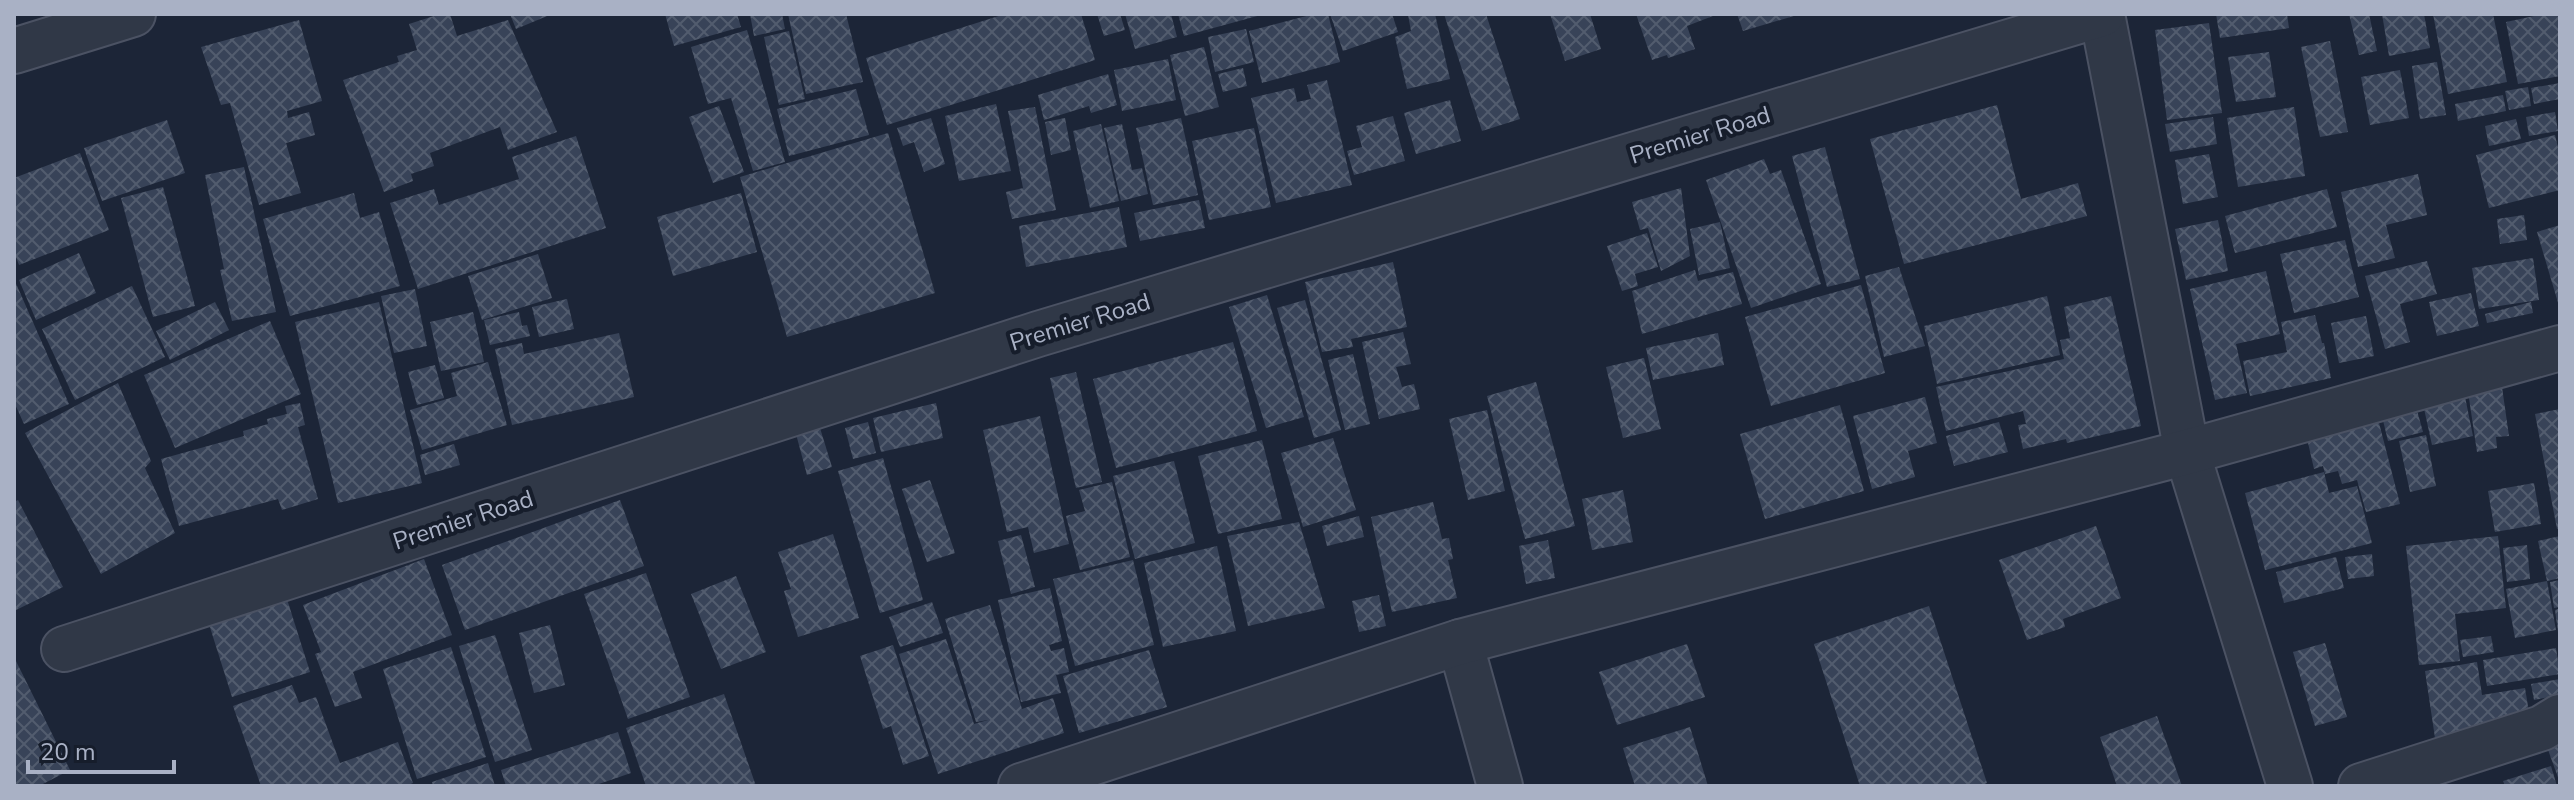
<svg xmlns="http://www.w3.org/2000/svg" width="2574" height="800" viewBox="0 0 2574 800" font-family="'Nunito Sans',sans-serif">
<defs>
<pattern id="building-cross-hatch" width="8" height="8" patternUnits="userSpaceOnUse" patternTransform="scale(2)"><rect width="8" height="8" fill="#384358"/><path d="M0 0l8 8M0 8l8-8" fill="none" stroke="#525c6e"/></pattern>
</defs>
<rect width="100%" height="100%" fill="#1c2537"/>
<g fill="url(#building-cross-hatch)">
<path d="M440 14H450L457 36 508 20 557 132 508 150 500 127 430 153 434 166 411 174 413 181 384 192 343 80 399 62 397 56 417 50 409 24Z"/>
<path d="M510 14H552L516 29Z"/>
<path d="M665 14H737L741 27 674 46Z"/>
<path d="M750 14H782L785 29 754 36Z"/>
<path d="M788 14H846L863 82 806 94Z"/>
<path d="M1005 14H1081L1095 60 887 125 866 58Z"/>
<path d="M1097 14H1120L1125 30 1104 36Z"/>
<path d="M1125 14H1171L1177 37 1135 49Z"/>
<path d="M1178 14H1261V15L1184 36Z"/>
<path d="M1314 14H1328L1340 62 1262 83 1249 31Z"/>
<path d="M1330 14H1392L1398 32 1343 51Z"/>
<path d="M1435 14 1450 79 1407 89 1395 37 1411 31 1408 15Z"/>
<path d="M1444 14H1486L1520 119 1482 131Z"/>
<path d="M1550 14H1590L1601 49 1565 61Z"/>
<path d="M1636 14H1718L1687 26 1695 49 1668 58 1667 55 1652 60Z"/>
<path d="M1737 14H1797V15L1743 31Z"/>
<path d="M2216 14H2287L2289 28 2220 38Z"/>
<path d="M2349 14H2369L2377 51 2359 55Z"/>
<path d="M2382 14H2424L2430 48 2389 56Z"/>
<path d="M2433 14H2493L2507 82 2448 94Z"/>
<path d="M2533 14H2558L2560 76 2518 84 2506 22 2534 16Z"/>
<path d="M299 20 322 101 287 111 288 118 309 112 315 135 286 143 301 193 259 205 230 103 221 105 201 47Z"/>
<path d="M2209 23 2222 113 2167 120 2155 30Z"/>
<path d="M1246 29 1254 62 1215 72 1208 37Z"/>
<path d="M747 30 785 162 753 171 731 98 708 104 691 47Z"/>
<path d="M789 31 805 99 779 105 764 37Z"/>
<path d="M2330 41 2348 132 2320 137 2301 47Z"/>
<path d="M1204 47 1219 107 1185 116 1170 55Z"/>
<path d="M2269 52 2276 97 2236 102 2228 57Z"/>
<path d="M1168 59 1176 100 1122 111 1114 70Z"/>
<path d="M2437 62 2446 115 2420 119 2412 66Z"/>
<path d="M1243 68 1247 86 1223 92 1218 74Z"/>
<path d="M2400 70 2409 118 2370 125 2361 77Z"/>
<path d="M1108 74 1117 105 1091 113 1089 106 1044 120 1038 95Z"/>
<path d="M1327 80 1352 185 1276 203 1251 98 1294 88 1297 102 1311 99 1307 85Z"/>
<path d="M2560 83V99L2534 104 2531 88Z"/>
<path d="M2528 87 2531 106 2509 110 2505 91Z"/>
<path d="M856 89 869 135 789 156 777 109Z"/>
<path d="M2503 95 2506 111 2458 121 2455 104Z"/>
<path d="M1450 100 1461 141 1416 154 1404 113Z"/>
<path d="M996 104 1011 171 959 181 945 116Z"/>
<path d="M1997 105 2021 199 2078 183 2087 216 1904 264 1870 139Z"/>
<path d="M719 106 744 172 713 183 689 117Z"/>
<path d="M1035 107 1056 210 1012 219 1006 192 1023 188 1008 111Z"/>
<path d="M2294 107 2305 176 2238 187 2227 118Z"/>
<path d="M2555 112 2558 131 2529 136 2526 117Z"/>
<path d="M1393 116 1405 161 1354 175 1347 151 1362 147 1356 126Z"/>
<path d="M2213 117 2217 144 2170 152 2165 124Z"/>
<path d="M931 118 945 164 924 172 914 142 903 146 897 128Z"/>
<path d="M1065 118 1071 150 1051 155 1045 122Z"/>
<path d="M1181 118 1198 195 1153 205 1136 128Z"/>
<path d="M2516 119 2521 139 2489 146 2485 126Z"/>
<path d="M167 120 185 173 102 201 84 148Z"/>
<path d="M1101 124 1119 201 1090 208 1073 131Z"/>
<path d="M1122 124 1132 170 1142 168 1148 194 1121 201 1104 128Z"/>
<path d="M1254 128 1271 207 1209 220 1192 141Z"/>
<path d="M888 133 935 293 787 337 740 177Z"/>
<path d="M2555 135 2560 156V190L2489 208 2476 155Z"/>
<path d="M576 136 606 228 418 289 390 203 434 189 439 205 519 179 512 157Z"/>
<path d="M1825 147 1860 279 1827 287 1792 156Z"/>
<path d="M80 153 109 230 19 265 14 252V178Z"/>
<path d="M2209 154 2218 197 2183 204 2175 160Z"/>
<path d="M1764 159 1770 174 1781 170 1821 284 1751 308 1706 180Z"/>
<path d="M244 167 276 312 232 321 220 270 224 269 205 175Z"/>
<path d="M2418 174 2427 215 2386 225 2395 258 2358 267 2341 192Z"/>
<path d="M163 187 195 306 153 317 121 198Z"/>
<path d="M1681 188 1690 256 1661 271 1648 228 1640 230 1632 202Z"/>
<path d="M2327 189 2337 227 2235 253 2225 216Z"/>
<path d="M354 193 360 218 379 212 400 286 290 316 263 219Z"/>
<path d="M741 193 757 252 673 276 657 217Z"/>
<path d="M1199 200 1205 228 1140 241 1134 213Z"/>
<path d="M1119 207 1127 247 1026 267 1019 226Z"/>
<path d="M2524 215 2527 240 2500 244 2497 219Z"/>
<path d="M2218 220 2228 271 2186 280 2175 229Z"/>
<path d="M1720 222 1730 268 1699 275 1690 229Z"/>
<path d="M2560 225V306H2559L2537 232Z"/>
<path d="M1647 233 1658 267 1635 274 1638 286 1622 291 1607 246Z"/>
<path d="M2345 240 2359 297 2294 313 2280 254Z"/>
<path d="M79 253 96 293 36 320 19 280Z"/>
<path d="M538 254 552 298 482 320 468 276Z"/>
<path d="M2533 258 2539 300 2479 309 2472 268Z"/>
<path d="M2427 261 2437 294 2400 304 2410 342 2385 349 2365 276Z"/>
<path d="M1393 262 1407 327 1351 339 1353 347 1322 352 1305 282Z"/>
<path d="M1899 267 1925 346 1884 357 1865 276Z"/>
<path d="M1695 270 1698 281 1733 272 1742 304 1642 334 1632 291Z"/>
<path d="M2266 271 2280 334 2236 344 2247 393 2215 400 2190 289Z"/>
<path d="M14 279 69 404 24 424 14 402Z"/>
<path d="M1861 285 1885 373 1771 406 1745 317Z"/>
<path d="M132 286 165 357 75 400 42 329Z"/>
<path d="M415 289 427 346 394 353 381 296Z"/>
<path d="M2471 293 2479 326 2437 336 2429 302Z"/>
<path d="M1267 295 1304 417 1266 428 1229 307Z"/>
<path d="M2047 296 2060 355 1937 384 1924 326Z"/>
<path d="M2111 296 2141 426 2067 443 2066 439 2023 449 2018 425 2026 424 2023 411 1946 431 1936 387 2064 359 2060 340 2070 338 2064 307Z"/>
<path d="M567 299 574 329 539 337 532 307Z"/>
<path d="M1305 300 1341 430 1314 438 1277 308Z"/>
<path d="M215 302 229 330 170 360 156 331Z"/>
<path d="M379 302 422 483 338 503 295 322Z"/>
<path d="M2531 302 2533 313 2487 323 2485 314Z"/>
<path d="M473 312 484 362 441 371 430 322Z"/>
<path d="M519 312 522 326 527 325 530 336 490 345 484 320Z"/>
<path d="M2315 315 2322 343H2324L2331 378 2250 396 2243 361 2287 352 2281 322Z"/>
<path d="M2366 316 2374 356 2339 363 2331 323Z"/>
<path d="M270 321 301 394 175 448 144 375Z"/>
<path d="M1403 332 1411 364 1396 367 1402 387 1414 384 1420 409 1379 419 1362 342Z"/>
<path d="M619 333 634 397 512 425 495 349 522 343 524 354Z"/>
<path d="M1718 333 1724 365 1653 380 1646 348Z"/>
<path d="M1233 342 1257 431 1116 468 1093 379Z"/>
<path d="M1353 354 1370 424 1345 430 1328 360Z"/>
<path d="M1644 358 1661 429 1623 438 1606 367Z"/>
<path d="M488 362 507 425 422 450 410 410 457 396 451 373Z"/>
<path d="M435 365 444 398 417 405 408 372Z"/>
<path d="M1076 372 1102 482 1076 488 1050 378Z"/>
<path d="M2501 380 2509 436 2496 437 2497 448 2477 452 2467 385Z"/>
<path d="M1536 382 1575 526 1525 539 1487 396Z"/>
<path d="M118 383 151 461 145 468 175 533 101 574 25 433Z"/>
<path d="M2463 387 2473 436 2432 445 2421 395Z"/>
<path d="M2413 396 2423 432 2388 441 2379 404Z"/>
<path d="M1925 397 1937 443 1908 451 1915 477 1872 489 1853 416Z"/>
<path d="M300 403 305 425 298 427 318 499 282 510 278 499 179 526 161 459 244 436 243 431 268 424 267 419 287 414 285 406Z"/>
<path d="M936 403 943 438 881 452 873 418Z"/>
<path d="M1840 405 1864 491 1765 519 1740 434Z"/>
<path d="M2560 409V528L2557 529 2535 414Z"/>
<path d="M1487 410 1505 491 1468 500 1449 419Z"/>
<path d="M2377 415 2400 504 2366 512 2357 480 2342 484 2338 471 2325 474 2323 466 2314 469 2306 434Z"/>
<path d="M1040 416 1069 544 1034 553 1028 527 1007 532 983 430Z"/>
<path d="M868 422 876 453 853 459 845 428Z"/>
<path d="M1999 422 2008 452 1954 466 1946 436Z"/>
<path d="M820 428 832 467 807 475 796 434Z"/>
<path d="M2426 435 2436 486 2410 492 2399 441Z"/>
<path d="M1333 438 1356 510 1303 527 1281 453Z"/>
<path d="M1262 440 1282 519 1218 534 1198 456Z"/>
<path d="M454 444 460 465 425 475 420 455Z"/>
<path d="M883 458 923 600 880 613 838 471Z"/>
<path d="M1174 461 1195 543 1135 559 1113 476Z"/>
<path d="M2324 472 2329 493 2357 486 2372 543 2265 570 2245 493Z"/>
<path d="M930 480 955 553 927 562 902 489Z"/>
<path d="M1112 482 1130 557 1080 570 1066 516 1085 511 1079 490Z"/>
<path d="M2534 483 2541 524 2495 532 2488 491Z"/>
<path d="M1623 490 1633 542 1592 550 1582 499Z"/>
<path d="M18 500 63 587 14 611V502Z"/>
<path d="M620 500 644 566 465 630 442 565Z"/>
<path d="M1433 502 1442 539 1449 538 1453 559 1448 560 1457 598 1392 612 1371 517Z"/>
<path d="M1359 516 1364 537 1327 546 1322 526Z"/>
<path d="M1299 522 1325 608 1248 626 1227 536Z"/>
<path d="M2096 526 2121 598 2063 619 2065 627 2027 640 1999 560Z"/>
<path d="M833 534 859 618 798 637 784 591 791 589 778 552Z"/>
<path d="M1021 535 1035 587 1011 594 998 541Z"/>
<path d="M2498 536 2506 608 2455 614 2460 661 2419 665 2406 546Z"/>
<path d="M2560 536V578L2547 581 2538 541Z"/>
<path d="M1548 540 1555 578 1526 584 1519 546Z"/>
<path d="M2527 545 2530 579 2507 582 2503 548Z"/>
<path d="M1217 546 1236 631 1163 647 1144 563Z"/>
<path d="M2372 554 2374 576 2348 579 2345 557Z"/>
<path d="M2336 557 2344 588 2284 603 2276 572Z"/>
<path d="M424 559 452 635 353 672 362 698 335 707 315 654 321 652 303 605Z"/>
<path d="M1133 560 1154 645 1075 666 1053 579Z"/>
<path d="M646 573 690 697 628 719 584 594Z"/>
<path d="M736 576 766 652 721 669 691 594Z"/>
<path d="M2560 580V607L2554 608 2550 582Z"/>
<path d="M2547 581 2556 630 2515 638 2506 589Z"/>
<path d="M1050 588 1062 641 1049 645 1051 651 1064 648 1069 672 1056 675 1061 693 1021 702 998 600Z"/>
<path d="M1379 595 1386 626 1359 632 1352 601Z"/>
<path d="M286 596 310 672 232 697 208 621Z"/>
<path d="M932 602 943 633 900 647 889 617Z"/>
<path d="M990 605 1022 709 1053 698 1064 733 938 774 899 654 946 639 974 724 988 720 976 722 945 619Z"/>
<path d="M1929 606 1987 783 1980 786H1860L1814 644Z"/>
<path d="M2560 608V632H2558L2555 610Z"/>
<path d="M550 625 565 685 534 693 519 633Z"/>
<path d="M495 635 532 750 495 762 459 646Z"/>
<path d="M2491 636 2494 652 2463 657 2460 640Z"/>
<path d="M2325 643 2347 717 2315 726 2293 652Z"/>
<path d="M1687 644 1705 697 1617 725 1599 672Z"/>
<path d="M893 645 929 756 903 765 891 726 883 729 860 656Z"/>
<path d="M451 647 486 757 417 779 383 669Z"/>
<path d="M2556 648 2560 674 2487 686 2483 660Z"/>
<path d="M1149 650 1167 707 1079 733 1063 676Z"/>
<path d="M14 657 70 770 39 786H14Z"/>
<path d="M2477 662 2482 695 2525 688 2531 724 2435 738 2425 671Z"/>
<path d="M2560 679V695L2534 700 2531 684Z"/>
<path d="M292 685 299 703 316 697 340 763 398 742 413 783 406 786H261L233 706Z"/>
<path d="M724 694 756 786H646L626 728Z"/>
<path d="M2157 716 2182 786H2117L2100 737Z"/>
<path d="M1690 727 1708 786H1635L1623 748Z"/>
<path d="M2560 730V783L2543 736Z"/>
<path d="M618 732 631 773 593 786H506L501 770Z"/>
<path d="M488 763 495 786H433L432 782Z"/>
<path d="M2551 766 2557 786H2505L2503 781Z"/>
</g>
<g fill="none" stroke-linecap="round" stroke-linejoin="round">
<defs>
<g id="minor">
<path d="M2102 14 2187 452 2290 786"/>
<path d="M14 51 133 14"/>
<path d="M1460 642 1500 786"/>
<path d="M64 649 1038 334 2102 14"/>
<path d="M1021 786 1460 642 2187 452 2560 348"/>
<path d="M2361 786 2542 728 2560 717"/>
</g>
</defs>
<use href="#minor" stroke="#4b5263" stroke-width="48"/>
<use href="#minor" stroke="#303847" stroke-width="44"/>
</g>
<g text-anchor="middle" stroke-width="8" stroke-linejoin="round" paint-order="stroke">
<g font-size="24" fill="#a9b1c5" stroke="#161d2b">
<text transform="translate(1700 135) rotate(-17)" y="8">Premier Road</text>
<text transform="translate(1080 322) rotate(-17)" y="8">Premier Road</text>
<text transform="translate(463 520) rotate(-18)" y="8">Premier Road</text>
</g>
</g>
<rect width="2574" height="800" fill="none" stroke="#a9b1c5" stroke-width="32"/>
<path d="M28 760v12h146v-12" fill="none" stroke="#a9b1c5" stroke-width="4"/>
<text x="40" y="760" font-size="24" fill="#a9b1c5" stroke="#161d2b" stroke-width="6" paint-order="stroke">20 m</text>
</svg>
